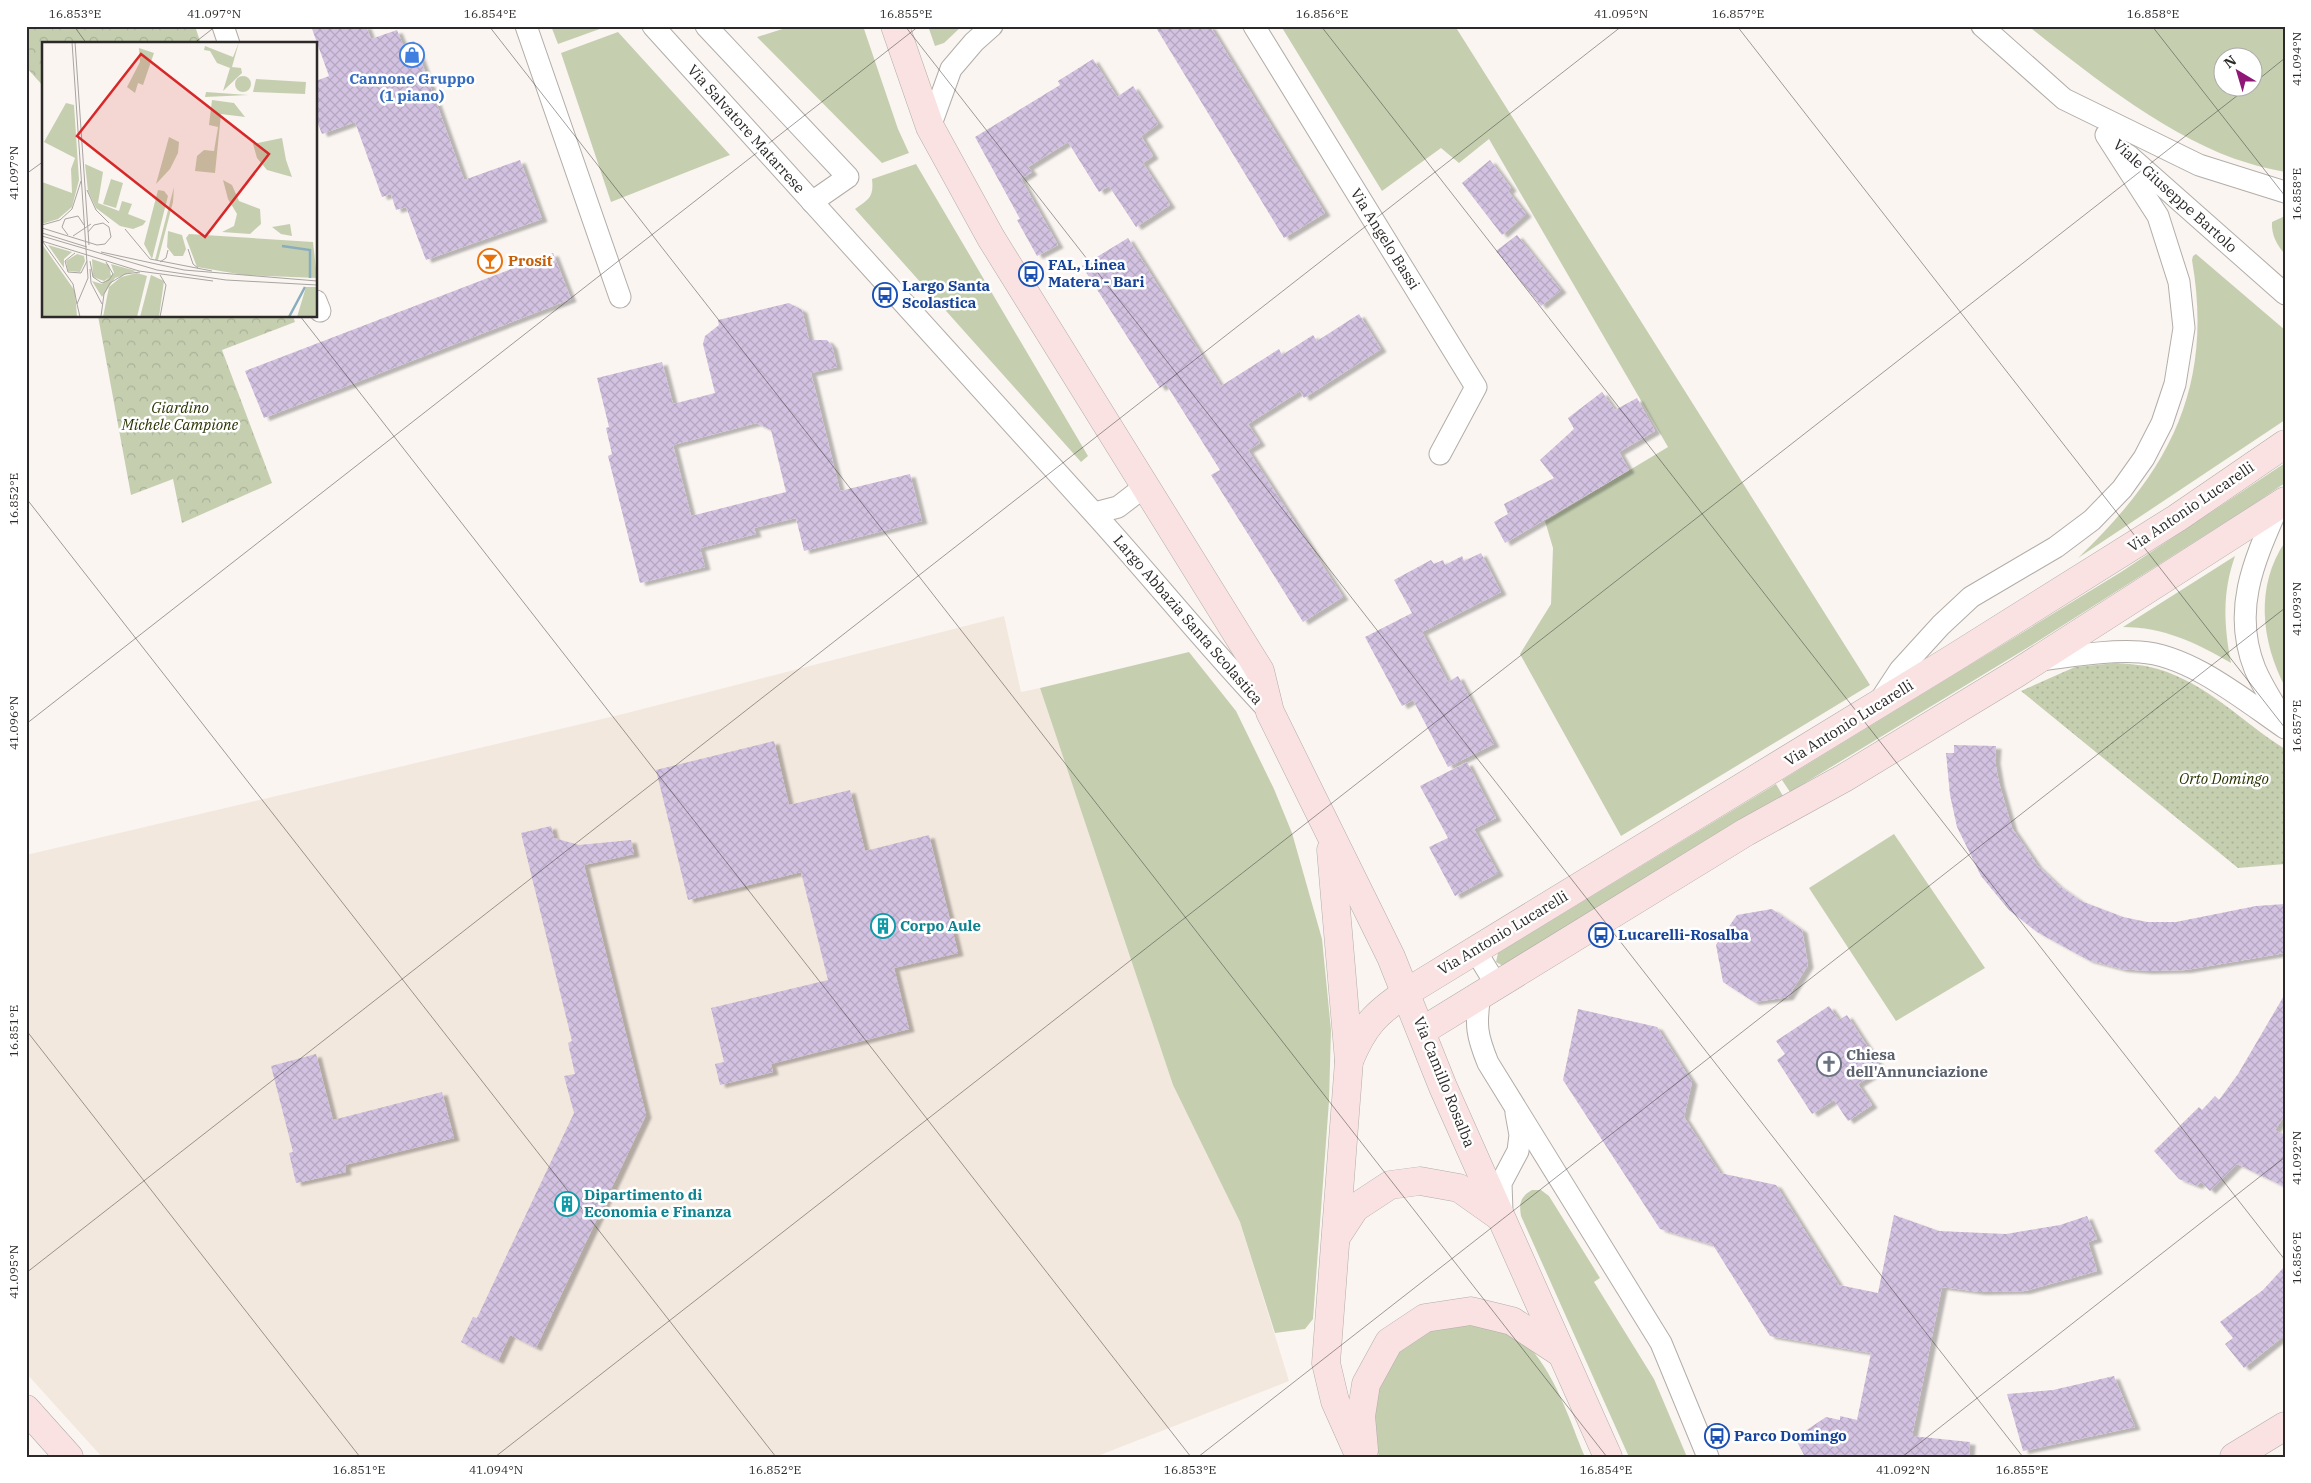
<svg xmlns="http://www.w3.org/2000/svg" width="2311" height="1483" viewBox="0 0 2311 1483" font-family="'IBM Plex Serif',serif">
<defs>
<pattern id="park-crowns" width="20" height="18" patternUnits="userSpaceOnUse" patternTransform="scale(1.25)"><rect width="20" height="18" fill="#c5cfb0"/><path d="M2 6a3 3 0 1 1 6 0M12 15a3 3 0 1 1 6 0" fill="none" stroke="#a9b297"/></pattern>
<pattern id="garden-dots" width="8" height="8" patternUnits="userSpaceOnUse" patternTransform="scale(1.25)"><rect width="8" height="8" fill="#c5cfb0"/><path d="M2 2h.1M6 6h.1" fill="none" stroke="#a9b297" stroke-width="1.8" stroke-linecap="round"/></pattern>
<pattern id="building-cross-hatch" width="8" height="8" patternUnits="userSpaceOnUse" patternTransform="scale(1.25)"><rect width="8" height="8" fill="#d3c2e1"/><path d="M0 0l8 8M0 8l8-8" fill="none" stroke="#b5a7c1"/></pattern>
<filter id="shadow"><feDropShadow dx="5.5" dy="3" stdDeviation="1" flood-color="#0004"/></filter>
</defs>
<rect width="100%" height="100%" fill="#faf5f1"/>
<path fill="#f3e8de" d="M1004 616 1021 692 1040 688 1173 1085 1240 1222 1289 1381 1095 1457H102L26 1373V855L619 715Z"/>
<g fill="#c5cfb0" fill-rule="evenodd">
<path d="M551 26H608L558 44Z"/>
<path d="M792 26H863L898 129 909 153 882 163 757 37Z"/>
<path d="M928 26H962L944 43 935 46Z"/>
<path d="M1281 26H1455L1870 685 1621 836 1520 654 1551 604 1553 548 1545 521 1668 447 1489 139 1459 163 1441 148 1382 191Z"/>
<path d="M2035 26H2285V172C2272 169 2260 167 2248 163 2173 141 2093 77 2032 29ZM2224 58H2254V88H2224Z"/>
<path d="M618 32 730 155 611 202 561 53Z"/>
<path d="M916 164 1088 456 1081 462 855 209C869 199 874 197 872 179Z"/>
<path d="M2285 216V254C2277 246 2271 234 2272 222Z"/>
<path d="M2196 254 2285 330V420L2078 558C2169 471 2214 388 2192 260L2193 256Z"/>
<path d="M2285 463V483L2251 506 2032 645 1790 792 1782 780 2121 572Z"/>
<path d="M2285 542V687C2261 641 2255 586 2285 542Z"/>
<path d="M2235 556C2222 593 2224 625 2231 663 2197 643 2163 627 2123 627Z"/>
<path d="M1189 652 1236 711 1274 789 1292 833 1322 939 1331 1030 1329 1101 1313 1319 1305 1329 1275 1333 1240 1222 1173 1085 1040 688Z"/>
<path d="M1776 784 1783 796 1503 966 1496 962 1498 953Z"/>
<path d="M1894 834 1985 968 1896 1021 1809 888Z"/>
<path d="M1532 1190H1541L1549 1196 1600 1278 1594 1282 1654 1379 1687 1457H1629L1521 1216C1519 1203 1520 1197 1532 1190Z"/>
<path d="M1453 1321C1469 1324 1487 1324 1502 1329 1547 1344 1568 1417 1585 1457H1379L1370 1419 1388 1360 1420 1332Z"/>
</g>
<g fill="url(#park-crowns)">
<path d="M26 26H195L201 44H44V87L26 67Z"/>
<path d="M98 316H293L295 322 222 350 272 483 182 523 173 479 131 495Z"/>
</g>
<path fill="url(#garden-dots)" d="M2116 663C2130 664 2145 665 2158 669 2208 684 2242 722 2285 749V864L2238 868 2021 691 2075 667Z"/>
<g fill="url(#building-cross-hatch)" fill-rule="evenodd" filter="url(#shadow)">
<path d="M311 26H366L371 39 397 30 403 45 414 41 464 180 520 160 542 219 426 260 406 207 396 210 391 194 382 197 355 122 322 134 316 119V81L329 76Z"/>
<path d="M1155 26H1210L1325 213 1284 238Z"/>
<path d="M1093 59 1117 97 1133 86 1158 124 1141 136 1153 156 1143 163 1170 205 1136 227 1109 186 1099 192 1068 142 1028 167 1032 172 1021 179 1058 245 1037 256 1017 220 1020 219 975 137 1060 85 1058 81Z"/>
<path d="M1490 160 1511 188 1508 191 1526 214 1502 235 1462 183Z"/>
<path d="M1517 235 1561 290 1541 306 1496 251Z"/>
<path d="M1128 238 1221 386 1279 349 1282 355 1313 335 1317 341 1359 314 1381 349 1304 398 1300 391 1248 424 1260 443 1248 450 1343 597 1303 622 1211 475 1220 470 1166 384 1160 388 1082 266Z"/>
<path d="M553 253 571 299 264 418 245 371Z"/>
<path d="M789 303 802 310 809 340H827L832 346 837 367 811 373 840 491 910 474 922 521 804 551 796 518 754 528 756 534 700 548 705 567 640 583 608 456 612 454 606 428 609 427 597 378 662 362 673 404 715 393 703 344 705 336 719 325 718 320ZM756 423 771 430 786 492 691 516 673 445Z"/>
<path d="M1602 392 1615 410 1637 398 1655 431 1619 452 1629 470 1505 543 1494 522 1508 514 1504 504 1554 478 1540 460 1574 429 1568 418Z"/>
<path d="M1481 553 1501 592 1422 632 1448 682 1458 676 1494 744 1448 767 1413 700 1402 706 1365 637 1412 613 1394 580 1431 560 1434 564 1443 560 1445 565 1462 556 1464 561Z"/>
<path d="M774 741 789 805 850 790 865 851 929 835 958 953 894 968 909 1029 771 1064 773 1072 720 1085 715 1064 724 1062 711 1008 828 980 801 872 688 900 656 770Z"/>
<path d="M1954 745 1996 746 1995 761 1999 783 2012 828 2037 865 2058 885 2081 901 2123 917 2147 922H2176L2256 906 2285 904V953L2186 970 2147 971 2122 969 2088 960 2037 932 2009 910 1981 876 1957 827 1950 795 1946 753H1954Z"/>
<path d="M1467 762 1496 818 1474 829 1498 873 1455 896 1429 847 1448 838 1420 786Z"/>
<path d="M551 826 554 838 579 845 631 840 634 854 584 865 646 1115 536 1348 510 1335 498 1361 461 1342 473 1317 477 1318 574 1113 564 1076 575 1074 568 1043 572 1041 521 833Z"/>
<path d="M1772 909 1802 930 1808 965 1788 997 1754 1002 1723 982 1716 945 1737 915Z"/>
<path d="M2285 994V1115L2275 1130 2285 1135V1187L2237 1164 2210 1191 2201 1182 2197 1186 2179 1179 2154 1151 2199 1107 2202 1110 2215 1096 2219 1100 2238 1074Z"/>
<path d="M1829 1006 1839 1020 1847 1015 1882 1069 1858 1084 1872 1105 1848 1121 1834 1100 1812 1114 1777 1060 1785 1054 1776 1041Z"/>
<path d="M1578 1009 1657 1027 1692 1082 1684 1117 1720 1173 1776 1185 1839 1285 1878 1293 1894 1215 1939 1231 2006 1234 2060 1225 2087 1216 2097 1239 2088 1242 2097 1271 2025 1291 1980 1292 1942 1287 1912 1436 1970 1442 1969 1457H1805L1795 1438 1826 1417 1840 1420V1416L1857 1420 1871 1353 1770 1336 1713 1245 1660 1229 1563 1080Z"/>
<path d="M316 1054 333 1120 442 1092 454 1138 345 1165 346 1172 296 1183 289 1153 293 1152 271 1066Z"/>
<path d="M2285 1266V1335L2244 1368 2225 1344 2233 1338 2220 1322 2263 1290Z"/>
<path d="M2114 1376 2135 1427 2023 1451 2007 1394 2053 1390Z"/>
</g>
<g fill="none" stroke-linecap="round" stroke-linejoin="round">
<defs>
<g id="street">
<path d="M223 26 229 44"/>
<path d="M526 26 620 297"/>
<path d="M653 26C799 188 946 349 1092 511 1152 577 1208 647 1270 712"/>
<path d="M706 26 848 177 812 202"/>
<path d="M1254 26 1476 387 1440 454"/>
<path d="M1982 26 2064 99 2199 165 2285 192"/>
<path d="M930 127 951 69 974 42 992 26"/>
<path d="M2128 155 2285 294"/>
<path d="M316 301 320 311"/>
<path d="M2279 504C2255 559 2231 609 2255 669 2263 688 2275 705 2285 723"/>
<path d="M1095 513 1118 507 1144 487"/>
<path d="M2040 660C2073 656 2107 650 2140 652 2190 655 2244 700 2285 728"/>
<path d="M1879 702 1900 670 1941 625 1971 597 2056 547 2092 520 2122 489 2144 458 2162 423 2175 384 2184 328 2179 282 2158 216 2106 135"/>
<path d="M1475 950 1497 986"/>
<path d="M1480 996C1475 1025 1477 1036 1488 1063L1661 1343 1708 1457"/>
<path d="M1502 1212 1501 1183 1518 1151 1520 1135 1516 1113"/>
</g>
<g id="secondary">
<path d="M895 26 930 127 991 238 1260 671 1270 712 1391 957 1443 1087 1608 1457"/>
<path d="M1331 850 1349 1061 1326 1363 1335 1401 1360 1457"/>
<path d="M1422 1031 1746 832 1844 778 2017 673 2285 501"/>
<path d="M1349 1061C1364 1025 1375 1014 1407 992L1952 659 2177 518 2285 444"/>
<path d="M1336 1237 1355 1208 1390 1185 1420 1181 1459 1188 1500 1217"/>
<path d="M26 1409 69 1457"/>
<path d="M1364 1450 1361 1416 1366 1384 1389 1342 1425 1318 1471 1311 1512 1321 1561 1353"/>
<path d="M2234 1457 2285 1426"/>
</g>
</defs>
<use href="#street" stroke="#b2ada9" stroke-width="23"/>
<use href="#secondary" stroke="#b2ada9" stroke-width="29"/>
<use href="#street" stroke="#fff" stroke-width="21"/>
<use href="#secondary" stroke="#f9e2e1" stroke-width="28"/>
</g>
<path fill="none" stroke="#2c2a29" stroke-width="1" stroke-opacity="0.45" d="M74 26 87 44M489 26 1607 1457M905 26 2023 1457M1321 26 2285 1260M1737 26 2285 728M2152 26 2285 196M193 44 216 26M2254 83 2285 58M26 174 44 161M300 316 1191 1457M26 498 776 1457M26 724 919 26M26 1030 360 1457M26 1273 1622 26M495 1457 2247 88M1198 1457 2285 608M1902 1457 2285 1157"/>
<defs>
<symbol id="shop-ring" viewBox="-11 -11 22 22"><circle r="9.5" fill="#fff" stroke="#3f7fe0" stroke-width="1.5"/><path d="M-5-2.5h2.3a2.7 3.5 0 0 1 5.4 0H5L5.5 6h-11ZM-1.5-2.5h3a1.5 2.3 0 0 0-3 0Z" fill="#3f7fe0"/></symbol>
<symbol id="bar-ring" viewBox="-11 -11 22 22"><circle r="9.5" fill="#fff" stroke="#e8710a" stroke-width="1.5"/><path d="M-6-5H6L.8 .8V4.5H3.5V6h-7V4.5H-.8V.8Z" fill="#e8710a"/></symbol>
<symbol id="bus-ring" viewBox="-11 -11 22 22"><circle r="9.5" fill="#fff" stroke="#1a4fb4" stroke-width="1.5"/><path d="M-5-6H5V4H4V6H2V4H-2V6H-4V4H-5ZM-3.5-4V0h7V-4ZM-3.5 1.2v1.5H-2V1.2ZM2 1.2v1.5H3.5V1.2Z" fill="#1a4fb4"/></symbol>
<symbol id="building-ring" viewBox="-11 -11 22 22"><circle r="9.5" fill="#fff" stroke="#0f9aa8" stroke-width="1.5"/><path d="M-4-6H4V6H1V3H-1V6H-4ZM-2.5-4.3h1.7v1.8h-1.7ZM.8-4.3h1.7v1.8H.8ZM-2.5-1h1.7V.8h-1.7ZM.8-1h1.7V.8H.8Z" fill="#0f9aa8"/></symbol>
<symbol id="church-ring" viewBox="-11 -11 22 22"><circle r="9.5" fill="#fff" stroke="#6b7280" stroke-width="1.5"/><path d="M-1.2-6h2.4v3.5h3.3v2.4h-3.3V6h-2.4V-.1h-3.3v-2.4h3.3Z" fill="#6b7280"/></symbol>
</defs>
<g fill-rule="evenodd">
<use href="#shop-ring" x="398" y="41" width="28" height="28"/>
<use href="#bar-ring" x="476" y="247" width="28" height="28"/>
<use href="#bus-ring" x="1017" y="260" width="28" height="28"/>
<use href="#bus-ring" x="871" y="281" width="28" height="28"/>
<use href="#building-ring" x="869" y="912" width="28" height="28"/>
<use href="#bus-ring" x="1587" y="921" width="28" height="28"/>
<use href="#church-ring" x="1815" y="1050" width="28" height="28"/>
<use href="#building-ring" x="553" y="1190" width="28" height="28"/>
<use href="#bus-ring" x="1703" y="1422" width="28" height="28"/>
</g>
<g text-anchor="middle" stroke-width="5" stroke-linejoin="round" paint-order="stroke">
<g font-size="15" font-weight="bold" fill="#366cbe" stroke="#fff">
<text x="412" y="84">Cannone Gruppo<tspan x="412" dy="17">(1 piano)</tspan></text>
</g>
<g font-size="15" fill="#2c2a29" stroke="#fff">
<text transform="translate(746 129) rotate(48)" y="5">Via Salvatore Matarrese</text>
<text transform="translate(2175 196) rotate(42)" y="5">Viale Giuseppe Bartolo</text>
<text transform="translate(1385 239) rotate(58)" y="5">Via Angelo Bassi</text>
<text transform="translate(2191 507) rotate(-34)" y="5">Via Antonio Lucarelli</text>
<text transform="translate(1188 620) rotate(49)" y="5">Largo Abbazia Santa Scolastica</text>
<text transform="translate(1849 723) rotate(-32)" y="5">Via Antonio Lucarelli</text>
<text transform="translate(1503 933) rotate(-31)" y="5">Via Antonio Lucarelli</text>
<text transform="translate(1444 1082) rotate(68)" y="5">Via Camillo Rosalba</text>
</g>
<g font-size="15" font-weight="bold" fill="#c56008" stroke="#fff" text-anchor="start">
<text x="508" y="266">Prosit</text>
</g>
<g font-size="15" font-weight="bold" fill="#164399" stroke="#fff" text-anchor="start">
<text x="1048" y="270">FAL, Linea<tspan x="1048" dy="17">Matera - Bari</tspan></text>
<text x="902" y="291">Largo Santa<tspan x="902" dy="17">Scolastica</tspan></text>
<text x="1618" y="940">Lucarelli-Rosalba</text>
<text x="1734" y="1441">Parco Domingo</text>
</g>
<g font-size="15" font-style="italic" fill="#293400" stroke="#fff">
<text x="180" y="413">Giardino<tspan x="180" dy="17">Michele Campione</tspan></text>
<text x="2224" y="784">Orto Domingo</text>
</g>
<g font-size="15" font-weight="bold" fill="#0d838f" stroke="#fff" text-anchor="start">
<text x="900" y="931">Corpo Aule</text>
<text x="584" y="1200">Dipartimento di<tspan x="584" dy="17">Economia e Finanza</tspan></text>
</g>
<g font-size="15" font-weight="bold" fill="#5b616d" stroke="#fff" text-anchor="start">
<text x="1846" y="1060">Chiesa<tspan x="1846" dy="17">dell'Annunciazione</tspan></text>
</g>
</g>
<g transform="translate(42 42)">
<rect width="275" height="275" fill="#faf5f1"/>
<path d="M197 0 190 25 199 26 200 31 181 49 188 26 175 21 168 9 162 8 163 4 191 15ZM164 50 206 53H207L163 55ZM170 58 192 61 203 75 179 72 173 131 153 129 155 114 162 108 172 109 176 85 167 83ZM24 61 32 63 37 138 30 165 16 177 0 182V140L30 151 29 127 33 116 2 100ZM127 95 137 100 136 111 128 127 114 142ZM240 96 244 118 250 135 225 128 215 116 211 102ZM43 122 61 130 56 161 77 169 80 159 90 162 86 172 104 179 101 183 91 187 78 184 54 166 46 149ZM69 137 81 141 74 166 61 162ZM132 145 131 160 116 218H113ZM116 148 122 149 126 154 110 217 102 202ZM248 182 250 194 239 192 230 185ZM126 189 140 193 144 207 141 214H132L125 205ZM147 192 271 200 275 236 202 233 155 225 144 196ZM0 202 33 249 35 275H0ZM6 203 30 210 22 217V226ZM35 212 42 214 43 219 38 230 26 229 24 219ZM50 217 67 223 69 234 62 239 51 235ZM69 222 94 229 73 236 60 255 50 239 60 242 72 231ZM95 231 105 234 95 275H61L67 245 79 235ZM109 233 122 239 117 275H98ZM264 245H275V275H255Z" fill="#c5cfb0"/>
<path d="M97 6 112 11 101 43 96 41 93 51 85 45 98 20ZM193 42a8 8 0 1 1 16 0a8 8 0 1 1-16 0ZM214 37 264 40 263 52 211 50Z" fill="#c5cfb0"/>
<path d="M181 138 190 143 197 159 218 167 219 182 208 192 180 190 192 184 195 172 186 157Z" fill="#c5cfb0"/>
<path fill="none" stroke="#89adbd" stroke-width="2.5" d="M240 204 268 208V236M247 275 263 245"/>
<path fill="none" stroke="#a8a4a1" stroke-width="1" d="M30 0 46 236 35 262 38 275M33 0 47 203M45 148 54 168 67 181M0 183 18 178 30 167 39 139M0 186 55 203 63 202 69 195 67 185 61 181 52 183 46 190M83 187 108 217 170 229M0 191 45 205M26 193 20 185 23 177 36 174 42 183M0 194 115 228 184 238 275 243M31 194 49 182M0 199 97 229 171 239M1 200 31 242 35 262M146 207 151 222 156 226M59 210 142 228 275 239M33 211 23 219 26 230 39 231 45 219M48 219 51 235 60 241 67 238 71 232 64 220M118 220 124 216 126 208M48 227 49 241 60 262M118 233 124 243 118 275M59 274 62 252 68 241 83 232 98 230"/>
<path fill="#d62828" fill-opacity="0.15" stroke="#d62828" stroke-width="2.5" d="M99 12 227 112 163 195 35 94Z"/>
<rect width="275" height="275" fill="none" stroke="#2c2a29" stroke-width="2.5"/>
</g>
<rect width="2311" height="1483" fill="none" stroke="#ffffff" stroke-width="55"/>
<g transform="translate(2238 72) rotate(322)"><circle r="24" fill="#ffffff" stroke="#abaaa9"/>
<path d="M0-4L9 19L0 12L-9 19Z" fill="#8f1776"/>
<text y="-8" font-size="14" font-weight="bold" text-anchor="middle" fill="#2c2a29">N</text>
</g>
<rect x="28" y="28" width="2256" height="1428" fill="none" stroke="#2c2a29" stroke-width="2"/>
<g font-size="12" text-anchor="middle" fill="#2c2a29">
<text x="75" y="18">16.853°E</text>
<text x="214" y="18">41.097°N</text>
<text x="490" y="18">16.854°E</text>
<text x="906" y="18">16.855°E</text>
<text x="1322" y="18">16.856°E</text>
<text x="1621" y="18">41.095°N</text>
<text x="1738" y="18">16.857°E</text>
<text x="2153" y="18">16.858°E</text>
<text transform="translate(2297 59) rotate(-90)" y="4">41.094°N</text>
<text transform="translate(14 173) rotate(-90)" y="4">41.097°N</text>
<text transform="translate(2297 194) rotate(-90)" y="4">16.858°E</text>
<text transform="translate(14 499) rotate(-90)" y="4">16.852°E</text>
<text transform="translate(2297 609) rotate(-90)" y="4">41.093°N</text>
<text transform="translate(14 723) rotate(-90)" y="4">41.096°N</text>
<text transform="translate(2297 726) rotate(-90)" y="4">16.857°E</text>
<text transform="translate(14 1031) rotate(-90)" y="4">16.851°E</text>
<text transform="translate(2297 1158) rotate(-90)" y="4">41.092°N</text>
<text transform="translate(2297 1258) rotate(-90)" y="4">16.856°E</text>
<text transform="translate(14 1272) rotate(-90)" y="4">41.095°N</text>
<text x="359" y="1474">16.851°E</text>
<text x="496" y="1474">41.094°N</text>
<text x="775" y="1474">16.852°E</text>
<text x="1190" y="1474">16.853°E</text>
<text x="1606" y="1474">16.854°E</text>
<text x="1903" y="1474">41.092°N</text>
<text x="2022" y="1474">16.855°E</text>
</g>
</svg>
